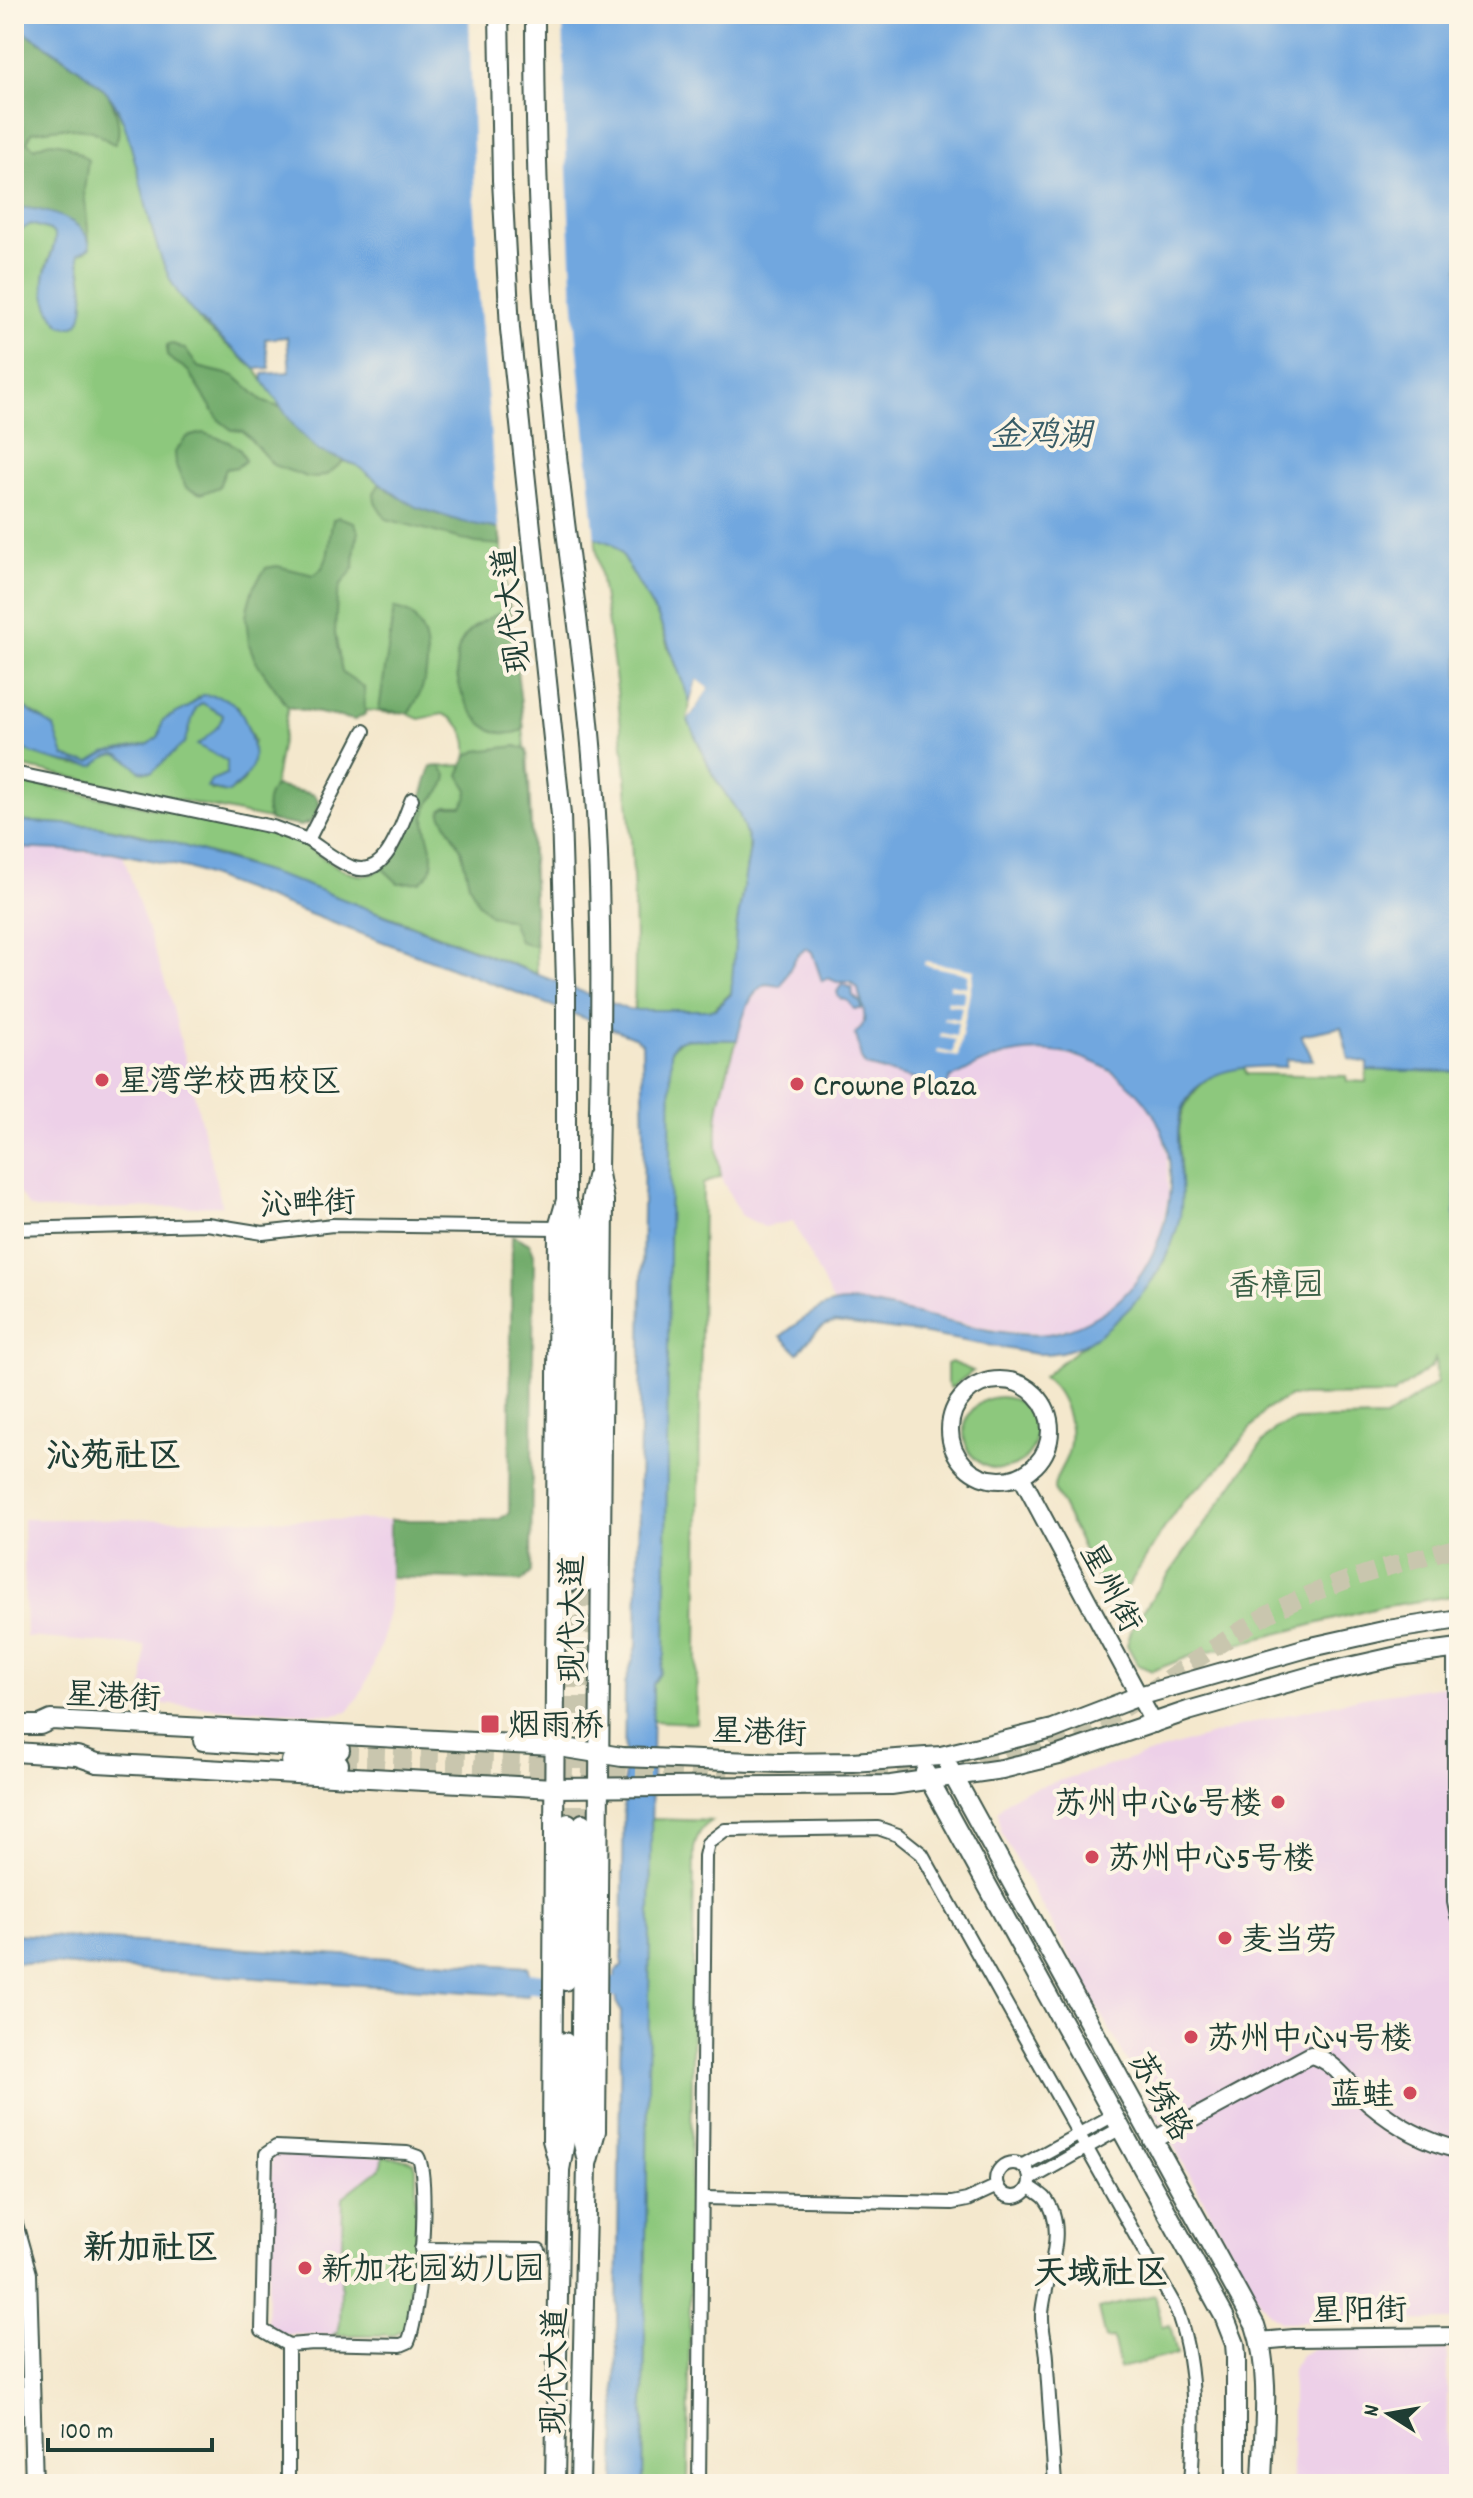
<svg xmlns="http://www.w3.org/2000/svg" width="1473" height="2498" viewBox="0 0 1473 2498" font-family="Dekko,'LXGW WenKai TC',sans-serif">
<rect width="100%" height="100%" fill="#fcf5e5"/>
<filter id="ink" filterUnits="userSpaceOnUse"><feTurbulence type="fractalNoise" baseFrequency=".0125" numOctaves="2"/><feDisplacementMap in="SourceGraphic" scale="16" xChannelSelector="R" yChannelSelector="G"/><feConvolveMatrix kernelMatrix="1 2 1 2 8 2 1 2 1" color-interpolation-filters="sRGB"/></filter>
<filter id="wash" filterUnits="userSpaceOnUse"><feTurbulence type="fractalNoise" baseFrequency=".006" numOctaves="4" result="noise"/><feDisplacementMap in="SourceGraphic" scale="32" xChannelSelector="R" yChannelSelector="G"/><feGaussianBlur stdDeviation="1.8" result="paint"/><feColorMatrix in="noise" values="0 0 0 0 0 0 0 0 0 0 0 0 0 0 0 0 0 1.4 0 .05"/><feComposite in="paint" operator="in"/></filter>
<g filter="url(#wash)">
<rect width="100%" height="100%" fill="#f4e8cd"/>
<g fill="#edd0e8">
<path d="M14 848 84 849 123 855 170 997 222 1206 39 1210 29 1207 23 1199 18 1191 14 1162Z"/>
<path d="M806 948 812 952 822 980 828 978 843 981 858 988 860 1000 865 1005V1020L862 1029 856 1034 860 1044 861 1062 868 1067 942 1087 947 1086 950 1078 994 1057 1013 1052H1053L1092 1061 1131 1085 1147 1103 1161 1129 1167 1155 1168 1197 1158 1243 1137 1283 1126 1294 1096 1316 1078 1325 1045 1334 1003 1331 871 1305 834 1304 793 1221 764 1227 741 1215 723 1182 716 1152 715 1125 719 1101 745 1012 755 992 766 984 781 986 796 957Z"/>
<path d="M23 1519 390 1520 389 1605 383 1638 370 1674 358 1698 347 1712 335 1715 143 1703 145 1646 26 1637Z"/>
<path d="M1459 1684V2320L1281 2322 1268 2312 1258 2299 1001 1832 998 1811 1008 1800 1021 1792 1259 1721 1363 1697Z"/>
<path d="M280 2152 383 2157 380 2168 343 2198 341 2324 338 2331 333 2335 283 2334 274 2332 267 2326 271 2160 274 2155Z"/>
<path d="M1313 2349 1447 2350V2484H1292V2369L1301 2355Z"/>
</g>
<g fill="#8dc87d" stroke="#568258" stroke-width="2">
<path d="M14 26 67 61 109 94 126 127 158 246 170 277 203 325 255 369 297 430 330 457 356 465 385 487 463 522 499 529 529 778 537 974 410 924 229 859 135 833 97 826 14 821V780L267 831C279 835 291 838 302 844 322 855 355 888 379 870 390 862 396 847 403 835 415 813 428 792 431 767L465 765C471 743 465 722 443 714L419 719 403 712 389 713 367 710 365 714 355 720 288 707 274 786 309 793 318 799 309 824 301 826 14 765V672L16 741C24 751 71 768 85 765 97 763 108 751 121 755 129 757 134 765 140 771L152 772 184 743 196 708 202 703 223 715V720L201 746 227 761 228 774 216 778 211 790 227 793 239 786 245 779 254 741 238 706 214 696 198 697 189 707 163 720 159 736 149 744 105 753 90 762 77 761 64 756C58 745 56 733 46 722 39 713 27 714 22 703L14 234 31 224 50 230 55 235C56 248 47 259 45 272 41 290 51 330 74 326 92 304 82 279 78 254L86 251 18 207H14Z"/>
<path d="M595 537 613 544 621 553 659 619 669 650 688 691 690 702 688 720 713 775 739 814 749 840V854L736 929 733 991 713 1010H634C638 900 629 791 616 682 610 634 601 585 595 537Z"/>
<path d="M684 1039 737 1040C721 1092 710 1121 721 1176L703 1184 696 1723 652 1721 653 1684 660 1673 665 1654 670 1057 673 1046Z"/>
<path d="M1244 1067 1246 1074 1346 1076 1347 1081 1366 1082 1367 1070 1455 1072V1244H1459V1595L1381 1607 1188 1657 1152 1671 1138 1665 1127 1645 1133 1625 1266 1438 1276 1428 1296 1420 1385 1418 1437 1383 1435 1359 1431 1367 1392 1395 1290 1396 1266 1409 1216 1472 1183 1501 1170 1519 1113 1610 1054 1489C1054 1476 1064 1466 1068 1453 1075 1427 1065 1392 1043 1377 1087 1340 1137 1313 1165 1259 1173 1242 1180 1220 1181 1201 1184 1162 1167 1122 1196 1090 1209 1076 1225 1068 1244 1067Z"/>
<path d="M951 1362 973 1371 951 1388 947 1383V1364Z"/>
<circle cx="1000" cy="1433" r="36"/>
<path d="M651 1819 712 1821C700 1828 697 1836 694 1849L688 2484H643Z"/>
<path d="M383 2157 407 2159 414 2162 416 2168V2234L406 2327 393 2335H333L338 2331 340 2324 343 2197 380 2168Z"/>
<path d="M1155 2295 1163 2327 1170 2325 1177 2354 1120 2368 1113 2338 1105 2339 1098 2309Z"/>
</g>
<g fill="#72ac6c" stroke="#487450" stroke-width="2">
<path d="M14 26C31 35 102 82 109 96 116 109 123 131 115 144 106 142 101 134 92 131 72 125 52 129 32 132L27 142 35 148C56 135 71 146 88 160L84 191 89 239C71 217 42 209 14 207Z"/>
<path d="M173 344 185 349 198 367 235 376 264 402 285 409C299 432 318 455 345 460L328 474 317 478 307 477 273 465 243 431 232 430 219 420 189 372C183 365 175 364 167 356V345Z"/>
<path d="M203 433C218 438 243 443 245 461L237 467 226 469 219 487 201 494 186 488 176 466 175 452 187 437Z"/>
<path d="M380 483C413 512 457 521 499 529L501 545 476 543 386 519 375 502 374 493Z"/>
<path d="M338 517 354 522 359 532 355 547 354 568 340 586 337 596 335 633 342 672 364 687 365 714 355 720 288 707 255 660 249 644 246 617 248 606 253 588 266 568 277 566 314 575C333 563 327 540 333 520Z"/>
<path d="M509 603 524 729C513 736 499 734 488 728 476 721 464 701 460 688 452 658 456 636 485 620 495 614 504 615 509 603Z"/>
<path d="M394 608C400 611 408 611 412 616 436 641 429 689 408 713L379 710Z"/>
<path d="M516 746 527 750 535 931V945L533 946 519 941 511 920 490 915 478 903 469 884 461 849 441 814 442 809 447 806H462L467 798 468 790 459 775 467 756 477 751Z"/>
<path d="M440 766 447 775C447 793 425 798 425 818 425 841 445 864 420 882L398 883 382 868 420 803 431 767Z"/>
<path d="M274 786 315 795 320 804 313 820 301 826 270 821C264 809 266 796 274 786Z"/>
<path d="M512 1235 530 1244 534 1254 531 1572 522 1581 390 1577V1520H498L509 1513Z"/>
</g>
<g fill="#71a7df" stroke="#48728a" stroke-width="2">
<path d="M14 14H1459V1244H1455V1072L1367 1070V1063L1349 1059 1341 1027 1301 1035 1313 1060 1287 1059 1285 1067C1230 1064 1176 1073 1178 1142 1179 1167 1184 1191 1180 1216 1172 1256 1148 1292 1118 1319 1093 1342 1071 1355 1036 1354L920 1333 835 1322C818 1326 809 1339 798 1353L781 1336C796 1325 813 1309 832 1304 851 1299 873 1305 892 1309 932 1317 1008 1339 1047 1334 1070 1331 1094 1319 1113 1305 1160 1269 1185 1185 1161 1129 1142 1085 1100 1056 1053 1052 1026 1049 1002 1054 977 1065 968 1070 959 1076 950 1078L947 1086 942 1087 866 1066C857 1058 861 1044 855 1034 873 1019 860 1005 858 988L850 982H837L828 978 822 981 812 952 806 948 796 957 781 986 766 984C747 994 742 1021 737 1040L684 1039 676 1042 671 1050 665 1654 660 1673 653 1684 643 2484H615L621 2011 616 2002 615 1972 622 1966 625 1684 637 1646 644 1134 642 1043 634 1037 188 868 112 852 14 848V821L97 826 168 841 301 883 629 1010H708L715 1009 731 994 736 930 750 847 739 814 713 775 688 720 708 688 697 680 690 702 659 619 621 553 613 544 591 536 499 529 463 522 416 507 399 497 356 465 319 451 297 430 263 381V374L290 372 287 337 265 339 270 368 255 369C224 338 189 319 169 277 151 239 145 195 133 154 128 135 123 115 111 98 97 78 37 38 14 26Z"/>
<path d="M14 207C38 208 88 217 90 248L78 254C80 275 88 293 82 315 81 321 77 326 70 327 54 329 46 301 44 289 41 269 56 254 55 235L50 230 31 224 14 234Z"/>
<path d="M14 333 21 698 23 707 54 727 64 756 77 761 90 762 105 753 149 744 159 736 163 720 189 707 202 695C229 695 240 704 248 729 259 760 255 774 227 793L207 787 211 780 227 774V761L197 745C207 737 220 728 223 715L202 703 196 708 184 743 152 772 140 771C121 754 116 746 94 766 74 764 27 758 15 741Z"/>
<path d="M842 984 852 988 853 996 861 1003V1009H854L848 1001 839 998 837 992Z"/>
<path d="M14 1934 528 1967V1996L14 1962Z"/>
</g>
<g fill="#f4e8cd">
<path d="M469 14H563L566 149 572 284 595 541 499 533 477 273Z"/>
<path d="M697 679 709 688 688 720 689 711 703 689 699 686 694 703 690 706Z"/>
<path d="M925 961 974 970 958 1057 937 1053 938 1050 953 1053 955 1040 940 1037 941 1033 956 1036 958 1023 943 1020 944 1017 959 1019 962 1007 946 1004 947 1000 963 1003 965 991 949 988 950 984 966 987 968 974 924 965Z"/>
</g>
<g fill="none" stroke-linecap="round" stroke-linejoin="round">
<g stroke="#71a7df" stroke-width="20">
<path d="M528 1983 559 1984"/>
<path d="M590 1986 616 1987"/>
</g>
</g>
</g>
<g filter="url(#ink)">
<g fill="none" stroke-linecap="round" stroke-linejoin="round">
<g stroke="#c9c6ae" stroke-width="18" stroke-dasharray="18 9" stroke-linecap="butt">
<path d="M340 1750 607 1761"/>
<path d="M1027 1758C1112 1725 1181 1666 1258 1620 1318 1585 1392 1565 1459 1547"/>
<path d="M339 1764 728 1779"/>
<path d="M816 1770C891 1773 970 1770 1039 1740"/>
<path d="M568 1823 571 1582"/>
<path d="M583 1823 586 1582"/>
</g>
<defs>
<g id="street">
<path d="M14 773 273 827 308 840 364 731"/>
<path d="M308 840C322 849 335 860 351 867 387 881 401 824 412 799"/>
<path d="M14 1229 207 1224 263 1233 333 1225 558 1228"/>
<path d="M276 2147 407 2153 418 2157C430 2177 420 2319 408 2342L401 2345 314 2343 288 2345 262 2330 266 2154Z"/>
<circle cx="1013" cy="2180" r="17"/>
<path d="M1023 2165 1112 2116"/>
<path d="M1031 2179 1119 2129"/>
<path d="M1030 2187C1034 2190 1041 2194 1045 2198 1070 2229 1044 2279 1042 2314 1041 2333 1049 2350 1047 2369L1055 2484"/>
<path d="M703 2198 952 2203 967 2200 997 2186"/>
<path d="M421 2249 539 2250"/>
<path d="M288 2484V2345"/>
<path d="M699 2484 705 1856 708 1843 725 1830 878 1828 898 1835 922 1854 1175 2306C1197 2361 1195 2425 1191 2484"/>
</g>
<g id="secondary">
<circle cx="1000" cy="1430" r="50"/>
<path d="M1021 1476 1154 1724"/>
<path d="M1456 1648V1902L1459 1916"/>
<path d="M1152 2141 1311 2055C1335 2060 1351 2088 1369 2103 1395 2125 1426 2142 1459 2150"/>
<path d="M14 2224 28 2274 34 2484"/>
<path d="M1260 2341 1294 2338 1459 2336"/>
</g>
<g id="primary">
<path d="M499 14 502 180 510 329 561 815 566 982V1200L558 1228 552 2140 560 2170"/>
<path d="M535 14C535 148 539 284 553 418 566 549 589 681 596 813 603 932 600 1050 598 1169L604 1201 596 2131 587 2164 580 2484"/>
<path d="M566 1200 575 1226 571 1582"/>
<path d="M586 1582 591 1200 596 1177"/>
<path d="M14 1725H40L51 1720 553 1746 622 1757 779 1763 852 1762 941 1756 1053 1729 1139 1696 1307 1648 1388 1630 1459 1619"/>
<path d="M203 1741 340 1750"/>
<path d="M14 1752 77 1756 97 1763 553 1788 891 1785 1002 1769 1059 1755 1188 1711 1318 1674 1398 1656 1459 1648"/>
<path d="M291 1761 339 1764"/>
<path d="M949 1768 1255 2325C1272 2374 1263 2433 1262 2484"/>
<path d="M925 1772 1224 2316 1235 2344 1236 2356V2484"/>
<path d="M583 1823 580 2131 587 2161"/>
<path d="M565 1981 568 1823"/>
<path d="M555 2484 560 2170 565 2141V2042"/>
</g>
</defs>
<use href="#street" stroke="#3f574b" stroke-width="16"/>
<use href="#secondary" stroke="#3f574b" stroke-width="20"/>
<use href="#primary" stroke="#3f574b" stroke-width="22"/>
<use href="#street" stroke="#fff" stroke-width="12"/>
<use href="#secondary" stroke="#fff" stroke-width="16"/>
<use href="#primary" stroke="#fff" stroke-width="18"/>
</g>
</g>
<g fill="#d1495b" stroke="#fcf5e5" stroke-width="3">
<circle cx="102" cy="1080" r="8"/>
<circle cx="797" cy="1084" r="8"/>
<rect x="480" y="1714" width="20" height="20" rx="4"/>
<circle cx="1278" cy="1802" r="8"/>
<circle cx="1092" cy="1857" r="8"/>
<circle cx="1225" cy="1938" r="8"/>
<circle cx="1191" cy="2037" r="8"/>
<circle cx="1410" cy="2093" r="8"/>
<circle cx="305" cy="2268" r="8"/>
</g>
<g text-anchor="middle" stroke-width="8" stroke-linejoin="round" paint-order="stroke">
<g font-size="32" fill="#1f3d34" stroke="#fcf5e5">
<text transform="translate(510 610) rotate(-97)" y="11">现代大道</text>
<text transform="translate(308 1202) rotate(-2)" y="11">沁畔街</text>
<text transform="translate(1112 1587) rotate(62)" y="11">星州街</text>
<text transform="translate(571 1619) rotate(-90)" y="11">现代大道</text>
<text transform="translate(113 1695) rotate(3)" y="11">星港街</text>
<text transform="translate(759 1731) rotate(2)" y="11">星港街</text>
<text transform="translate(1162 2096) rotate(61)" y="11">苏绣路</text>
<text transform="translate(1359 2309) rotate(-1)" y="11">星阳街</text>
<text transform="translate(553 2371) rotate(-89)" y="11">现代大道</text>
</g>
<g font-size="32" fill="#1f3d34" stroke="#fcf5e5" text-anchor="start">
<text x="118" y="1091">星湾学校西校区</text>
<text x="813" y="1095">Crowne Plaza</text>
<text x="508" y="1735">烟雨桥</text>
<text x="1262" y="1813" text-anchor="end">苏州中心6号楼</text>
<text x="1108" y="1868">苏州中心5号楼</text>
<text x="1241" y="1949">麦当劳</text>
<text x="1207" y="2048">苏州中心4号楼</text>
<text x="1394" y="2104" text-anchor="end">蓝蛙</text>
<text x="321" y="2279">新加花园幼儿园</text>
</g>
<g font-size="32" fill="#3a6046" stroke="#fcf5e5">
<text x="1276" y="1295">香樟园</text>
</g>
<g font-size="34" font-style="italic" fill="#385d67" stroke="#fcf5e5">
<text x="1041" y="445">金鸡湖</text>
</g>
<g font-size="34" font-weight="bold" fill="#1f3d34" stroke="#fcf5e5">
<text x="114" y="1466">沁苑社区</text>
<text x="151" y="2258">新加社区</text>
<text x="1101" y="2283">天域社区</text>
</g>
</g>
<rect width="1473" height="2498" fill="none" stroke="#fcf5e5" stroke-width="48"/>
<g transform="translate(1389 2414) rotate(281)" stroke="#fcf5e5" stroke-width="6" paint-order="stroke">
<path d="M0-6L14 30L0 20L-14 30Z" fill="#1f3d34"/>
<text y="-12" font-size="22" font-weight="bold" text-anchor="middle" fill="#1f3d34">N</text>
</g>
<path d="M48 2438v12h164v-12" fill="none" stroke="#1f3d34" stroke-width="4"/>
<text x="60" y="2438" font-size="24" fill="#1f3d34" stroke="#fcf5e5" stroke-width="6" paint-order="stroke">100 m</text>
</svg>
